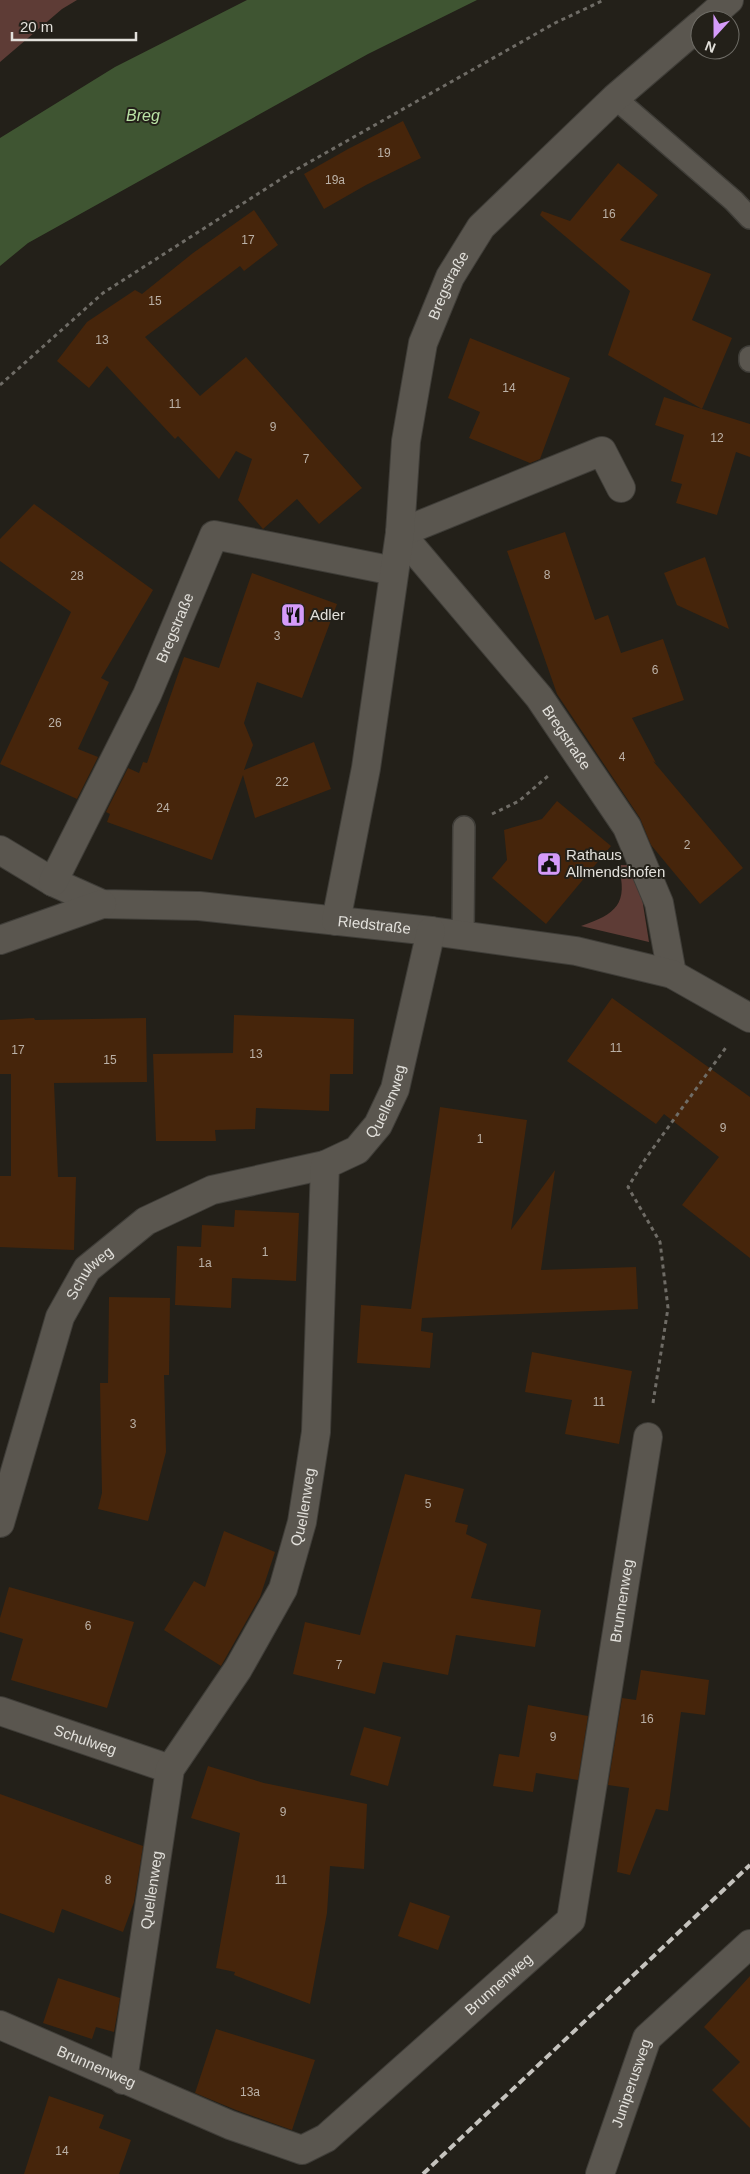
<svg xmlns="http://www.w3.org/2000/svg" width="750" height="2174" viewBox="0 0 750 2174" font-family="Arial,sans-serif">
<rect width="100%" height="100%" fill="#232019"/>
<g fill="#5e3c36">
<path d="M0 0H77L62 9 0 62Z"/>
<path d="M618 865H630L642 898 649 942 581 926C616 914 629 904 618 865Z"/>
</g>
<path fill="#3f5532" d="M247 0H477L368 54 28 243 0 266V138L115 67Z"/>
<g fill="#46250b">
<path d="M403 121 421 158 366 185 324 209 304 174 348 149Z"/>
<path d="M618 163 658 195 620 240 711 274 692 320 732 338 702 409 608 355 630 291 540 215 542 211 570 221Z"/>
<path d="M254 210 278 245 244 271 240 266 145 337 200 396 246 357 362 488 319 524 297 499 263 529 238 500 252 459 236 451 219 479 178 436 175 439 107 366 89 388 57 361 87 322 135 290 142 294 193 253Z"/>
<path d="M470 338 570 378 540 459 530 463 469 438 480 412 448 398Z"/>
<path d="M664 397 750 424V457L736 452 717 515 676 503 682 484 671 481 684 435 655 425Z"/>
<path d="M34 504 153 590 101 678 109 682 78 749 98 757 77 799 0 764 71 612 0 561V539Z"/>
<path d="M565 532 595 620 608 615 621 653 663 639 684 700 632 718 656 763 653 761 743 868 700 904 651 845 640 818 557 694 507 551Z"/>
<path d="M705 557 729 629 677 605 664 573Z"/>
<path d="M252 573 337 604 302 698 257 682 244 723 253 745 244 770 314 742 331 789 255 818 243 775 212 860 107 822 110 814 106 812 128 768 139 773 143 762 147 763 184 657 219 668Z"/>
<path d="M557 801 611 846 546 924 492 878 507 860 504 830 542 819Z"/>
<path d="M612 998 750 1097V1258L682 1205 719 1157 664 1114 656 1124 567 1061Z"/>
<path d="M234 1015 354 1019 353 1074H330L329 1111 256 1108 255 1129 215 1130 216 1141H156L153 1054 233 1053Z"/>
<path d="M34 1018 35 1020 146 1018 147 1082 54 1083 58 1177H76L74 1250 0 1247V1176H11V1074H0V1020Z"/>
<path d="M440 1107 527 1120 511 1230 555 1170 541 1270 636 1267 638 1309 422 1318 421 1331 433 1333 430 1368 357 1363 361 1305 411 1309Z"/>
<path d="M235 1210 299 1213 296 1281 232 1278 231 1308 175 1305 177 1246 201 1247 202 1225 234 1227Z"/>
<path d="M109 1297 170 1298 169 1375H164L166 1452 148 1521 98 1509 102 1493 100 1383H108Z"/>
<path d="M532 1352 632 1371 619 1444 565 1434 572 1400 525 1392Z"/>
<path d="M405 1474 464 1489 455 1522 468 1525 466 1534 487 1544 471 1598 541 1610 535 1647 456 1635 448 1675 383 1662 375 1694 293 1674 305 1622 360 1635Z"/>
<path d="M224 1531 275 1552 260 1597 221 1666 164 1630 194 1581 205 1587Z"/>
<path d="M9 1587 134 1622 107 1708 11 1680 23 1639 0 1632V1618Z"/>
<path d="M641 1670 709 1680 705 1715 681 1712 668 1811 656 1809 630 1875 617 1872 629 1788 608 1785 622 1698 636 1700Z"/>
<path d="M528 1705 588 1716 578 1780 536 1773 533 1792 493 1786 499 1754 519 1757Z"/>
<path d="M364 1727 401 1737 388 1786 350 1775Z"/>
<path d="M208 1766 264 1783 367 1804 364 1869 330 1866 327 1913 310 2004 234 1975 235 1972 216 1968 240 1833 191 1818Z"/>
<path d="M0 1794 143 1846 134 1902 123 1932 62 1909 54 1933 0 1913Z"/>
<path d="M410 1902 450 1916 438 1950 398 1936Z"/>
<path d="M750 1976V2128L712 2090 740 2062 704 2027Z"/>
<path d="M58 1978 120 1998 114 2032 96 2027 92 2039 43 2023Z"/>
<path d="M216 2029 315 2060 292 2130 236 2110 195 2093Z"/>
<path d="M49 2096 104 2115 99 2128 131 2140 119 2174H24Z"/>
</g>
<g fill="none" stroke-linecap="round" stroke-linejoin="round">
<defs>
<g id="lane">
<path d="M615 98 734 201 750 218"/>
<path d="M750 357V361"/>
<path d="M463 936 464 827"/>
</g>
<g id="street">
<path d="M706 20 729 0"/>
<path id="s1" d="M400 533 539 697 627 827 659 903 672 974"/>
<path d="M400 533 602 451 621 488"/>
<path id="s2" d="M0 850 53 882 102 904 199 906 431 931 576 951 672 974 750 1018"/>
<path id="s3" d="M53 882 147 695 214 535 394 571"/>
<path id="s4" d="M336 921 366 768 400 533 406 441 423 343 450 277 481 227 615 98 700 25"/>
<path d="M0 940 102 904"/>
<path id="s5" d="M0 1523 60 1317 87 1269 146 1221 212 1190 325 1165"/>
<path id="s6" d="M0 1711 170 1769"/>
<path id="s7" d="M0 2025 230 2125 302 2150 326 2138 571 1920 648 1437"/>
<path id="s8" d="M123 2080 170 1769 238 1669 283 1589 302 1522 316 1432 325 1165 357 1150 378 1125 395 1089 431 931"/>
<path id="s9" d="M600 2174 647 2038 750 1944"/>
</g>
</defs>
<use href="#lane" stroke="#3f3d38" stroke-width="24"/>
<use href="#street" stroke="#3f3d38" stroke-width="30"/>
<g stroke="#6f6c66" stroke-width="3" stroke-dasharray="4 4" stroke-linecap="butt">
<path d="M0 385 103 293 292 172 555 23 604 0"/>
<path d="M492 814 519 801 548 776"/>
<path d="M653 1403 668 1308 660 1242 628 1187 646 1158 727 1046"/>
</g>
<use href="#lane" stroke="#5a564f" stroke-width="21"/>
<use href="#street" stroke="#5a564f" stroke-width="28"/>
<path stroke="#c5c3be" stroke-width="4" stroke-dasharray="8 4" stroke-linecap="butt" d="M423 2174 750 1865"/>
</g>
<defs>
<symbol id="restaurant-square" viewBox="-11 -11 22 22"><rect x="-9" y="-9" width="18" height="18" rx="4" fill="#d59bfa" stroke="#232019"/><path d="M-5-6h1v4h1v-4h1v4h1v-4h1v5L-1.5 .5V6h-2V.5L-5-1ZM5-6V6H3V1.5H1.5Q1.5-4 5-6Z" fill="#111"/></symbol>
<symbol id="civic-square" viewBox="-11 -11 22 22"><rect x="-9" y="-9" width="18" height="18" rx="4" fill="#d59bfa" stroke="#232019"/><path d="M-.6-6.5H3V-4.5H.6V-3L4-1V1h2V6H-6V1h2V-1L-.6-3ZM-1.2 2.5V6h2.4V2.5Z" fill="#111"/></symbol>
</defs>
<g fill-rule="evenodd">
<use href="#restaurant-square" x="279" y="601" width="28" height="28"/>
<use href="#civic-square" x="535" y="850" width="28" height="28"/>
</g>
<g text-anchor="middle" stroke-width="4" stroke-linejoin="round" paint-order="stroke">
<g font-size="12" fill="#bbb1a7">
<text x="384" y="157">19</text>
<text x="335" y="184">19a</text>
<text x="609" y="218">16</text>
<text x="248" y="244">17</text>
<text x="155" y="305">15</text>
<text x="102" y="344">13</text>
<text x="509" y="392">14</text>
<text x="175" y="408">11</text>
<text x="273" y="431">9</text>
<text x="717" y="442">12</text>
<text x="306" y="463">7</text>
<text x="547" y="579">8</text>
<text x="77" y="580">28</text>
<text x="277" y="640">3</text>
<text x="655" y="674">6</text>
<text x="55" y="727">26</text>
<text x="622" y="761">4</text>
<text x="282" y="786">22</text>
<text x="163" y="812">24</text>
<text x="687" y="849">2</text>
<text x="616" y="1052">11</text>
<text x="18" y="1054">17</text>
<text x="256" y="1058">13</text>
<text x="110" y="1064">15</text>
<text x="723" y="1132">9</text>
<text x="480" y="1143">1</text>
<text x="265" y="1256">1</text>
<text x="205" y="1267">1a</text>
<text x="599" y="1406">11</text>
<text x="133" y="1428">3</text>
<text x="428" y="1508">5</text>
<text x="88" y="1630">6</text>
<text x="339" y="1669">7</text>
<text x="647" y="1723">16</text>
<text x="553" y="1741">9</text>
<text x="283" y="1816">9</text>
<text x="108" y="1884">8</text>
<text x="281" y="1884">11</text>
<text x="250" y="2096">13a</text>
<text x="62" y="2155">14</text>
</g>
<g font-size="15" fill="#e2e0db" stroke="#232019">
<text dy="5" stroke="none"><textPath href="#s4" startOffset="648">Bregstraße</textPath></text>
<text dy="5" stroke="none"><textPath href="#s3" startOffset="282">Bregstraße</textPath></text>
<text dy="5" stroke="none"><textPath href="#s1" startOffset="264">Bregstraße</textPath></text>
<text dy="5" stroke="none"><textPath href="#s2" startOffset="389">Riedstraße</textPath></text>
<text dy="5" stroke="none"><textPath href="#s8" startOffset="1048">Quellenweg</textPath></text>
<text dy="5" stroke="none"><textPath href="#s5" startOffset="268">Schulweg</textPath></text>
<text dy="5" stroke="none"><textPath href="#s8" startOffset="612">Quellenweg</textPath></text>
<text dy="5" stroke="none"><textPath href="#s7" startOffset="1005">Brunnenweg</textPath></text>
<text dy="5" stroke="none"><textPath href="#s6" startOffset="90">Schulweg</textPath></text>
<text dy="5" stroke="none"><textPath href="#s8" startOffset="192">Quellenweg</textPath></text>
<text dy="5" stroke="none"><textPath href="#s7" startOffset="585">Brunnenweg</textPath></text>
<text dy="5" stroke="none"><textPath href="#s7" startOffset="105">Brunnenweg</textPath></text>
<text dy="5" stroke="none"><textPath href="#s9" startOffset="96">Juniperusweg</textPath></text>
</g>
<g font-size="15" fill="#e2e0db" stroke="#232019" text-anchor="start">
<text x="310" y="620">Adler</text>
<text x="566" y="860">Rathaus<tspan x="566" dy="17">Allmendshofen</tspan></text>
</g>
<g font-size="16" font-style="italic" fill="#bbe3a6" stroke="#232019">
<text x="143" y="121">Breg</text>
</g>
</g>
<g transform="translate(715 35) rotate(201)"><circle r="24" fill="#232019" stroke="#6f6d67"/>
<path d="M0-4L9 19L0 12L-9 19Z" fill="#d59bfa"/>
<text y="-8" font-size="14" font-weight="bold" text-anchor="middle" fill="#e2e0db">N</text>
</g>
<path d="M12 32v8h124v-8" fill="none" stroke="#e2e0db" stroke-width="2.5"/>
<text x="20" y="32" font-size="15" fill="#e2e0db" stroke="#232019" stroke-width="4" paint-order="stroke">20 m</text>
</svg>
